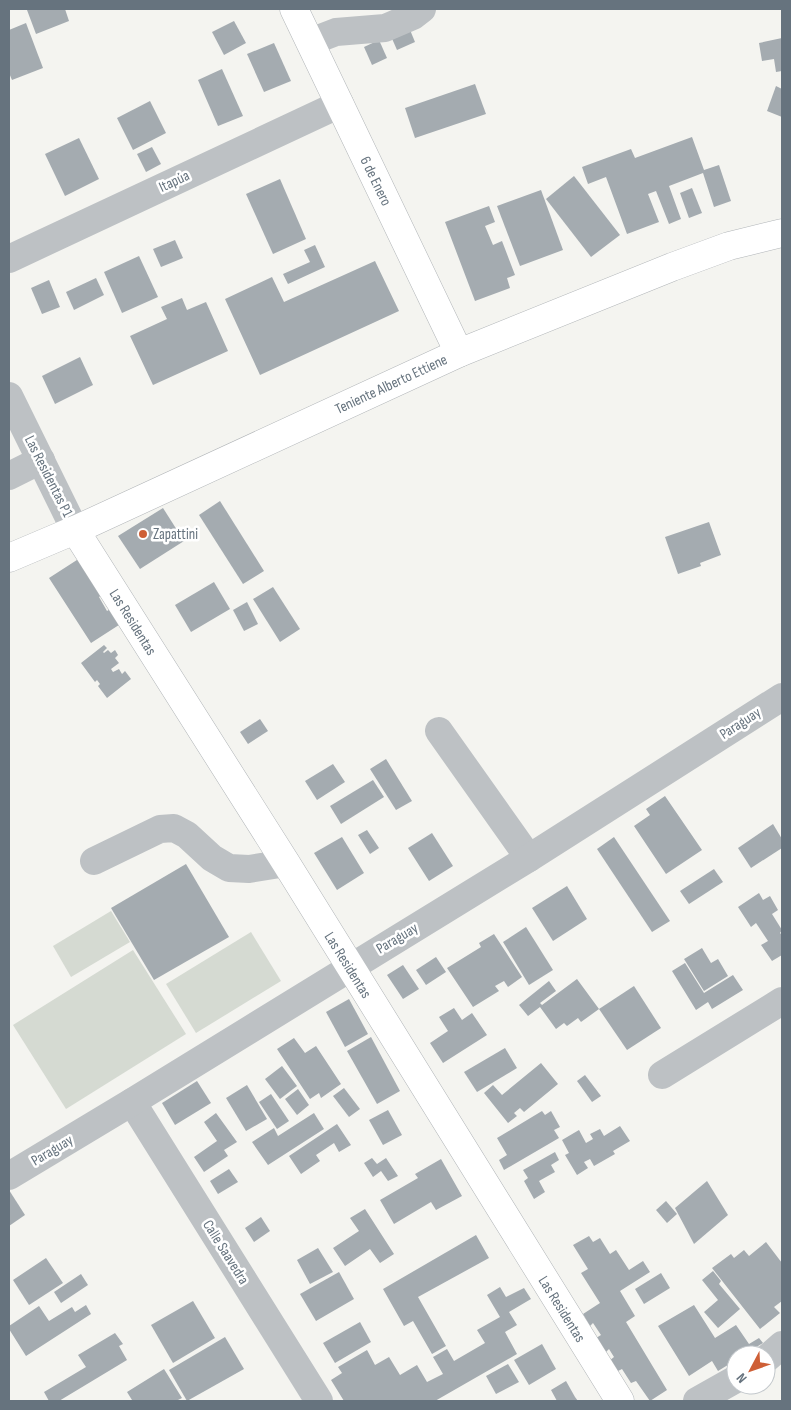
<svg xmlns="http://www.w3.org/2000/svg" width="791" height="1410" viewBox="0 0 791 1410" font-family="'Sofia Sans Condensed',sans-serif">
<rect width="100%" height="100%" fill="#f4f4f0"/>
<g fill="#d5dad2">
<path d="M111 911 130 942 71 977 53 946Z"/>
<path d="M251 932 281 981 196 1033 166 984Z"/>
<path d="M133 950 186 1034 66 1109 13 1025Z"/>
</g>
<g fill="#a4abb0">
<path d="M30 9H65L69 21 36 34 27 10Z"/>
<path d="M234 21 246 43 224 55 212 32Z"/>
<path d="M26 23 43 68 12 80 9 73V30Z"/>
<path d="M408 25 415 42 397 50 390 34Z"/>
<path d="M782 38V71L776 72 774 59 762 61 759 43Z"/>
<path d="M379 40 387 58 372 65 364 47Z"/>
<path d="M274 43 291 81 264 92 247 54Z"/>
<path d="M222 69 243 116 218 126 198 80Z"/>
<path d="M475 84 486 114 415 138 405 108Z"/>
<path d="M776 86 782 89V117L767 111Z"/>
<path d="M150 101 166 133 133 150 117 118Z"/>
<path d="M692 137 704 170 719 165 731 201 714 207 703 173 669 186 681 219 669 224 656 191 648 194 659 222 627 234 606 177 588 184 582 167 631 149 635 158Z"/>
<path d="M79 138 99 179 65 196 45 154Z"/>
<path d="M152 147 161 164 146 172 137 154Z"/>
<path d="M574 176 620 235 591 257 546 199Z"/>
<path d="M280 179 306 239 273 254 246 194Z"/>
<path d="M692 188 702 213 689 218 680 193Z"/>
<path d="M541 190 563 250 520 266 497 206Z"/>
<path d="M489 206 495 222 485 226 493 245 502 241 515 275 507 278 510 288 475 301 445 222Z"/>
<path d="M175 240 183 258 161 267 153 249Z"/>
<path d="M315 245 325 267 288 284 283 274 310 262 304 250Z"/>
<path d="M139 256 158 297 122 313 104 272Z"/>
<path d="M375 261 399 311 260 375 225 299 272 277 284 302Z"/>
<path d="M96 278 104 295 74 310 66 292Z"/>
<path d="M49 280 60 307 42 314 31 288Z"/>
<path d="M182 298 187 310 206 302 228 351 153 385 130 336 167 319 161 307Z"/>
<path d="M80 357 93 385 55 404 42 376Z"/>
<path d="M220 501 264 571 243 584 199 515Z"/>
<path d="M163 508 184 541 140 569 118 536Z"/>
<path d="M709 522 721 555 700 563 701 566 678 574 665 537Z"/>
<path d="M80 558 103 594 99 597 107 611 112 608 122 623 91 643 49 578Z"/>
<path d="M214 582 230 609 191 632 175 605Z"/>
<path d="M273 587 300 629 280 642 253 599Z"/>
<path d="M247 602 258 624 244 631 233 610Z"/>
<path d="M104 645 107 648 103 652 104 653 108 650 111 653 115 650 118 655 115 658 119 663 111 669 113 672 119 669 122 674 125 671 131 679 107 698 98 686 100 684 97 680 95 682 81 663Z"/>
<path d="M260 719 268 731 248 744 240 732Z"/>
<path d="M386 759 412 801 396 810 370 769Z"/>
<path d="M333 764 345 782 317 800 305 781Z"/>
<path d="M373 780 384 797 341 824 330 806Z"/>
<path d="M665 796 702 850 666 874 634 826 650 815 646 809Z"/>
<path d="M773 824 782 839V848L751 868 738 848Z"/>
<path d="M367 830 379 848 370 854 358 835Z"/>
<path d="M432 833 453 866 429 881 408 848Z"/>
<path d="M342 837 364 873 337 890 314 853Z"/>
<path d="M614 837 670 921 652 932 597 849Z"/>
<path d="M186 864 229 937 154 980 111 908Z"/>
<path d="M714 869 723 882 689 904 680 891Z"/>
<path d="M567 886 587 919 553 941 532 908Z"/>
<path d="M759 893 763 900 770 896 778 910 772 914 782 930 780 933 782 935V955L772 961 761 945 768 941 756 923 751 927 738 907Z"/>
<path d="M526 927 553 970 529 985 503 942Z"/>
<path d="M494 934 522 977 508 987 504 981 495 986 499 991 473 1007 447 968 481 947 479 943Z"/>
<path d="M702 948 711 963 718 959 728 976 704 991 684 959Z"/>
<path d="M436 957 446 972 426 985 416 970Z"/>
<path d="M685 963 704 993 733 975 743 990 712 1009 708 1002 696 1010 672 971Z"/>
<path d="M403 965 419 989 403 999 387 975Z"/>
<path d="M577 979 599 1009 581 1022 578 1018 567 1026 564 1023 556 1029 540 1007 528 1016 519 1005 549 981 556 991 540 1003 542 1005Z"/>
<path d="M634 986 661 1028 627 1050 599 1009Z"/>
<path d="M349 999 368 1034 345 1047 326 1012Z"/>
<path d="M454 1008 462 1020 472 1013 487 1035 443 1063 430 1043 448 1031 439 1017Z"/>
<path d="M371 1037 400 1091 377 1104 347 1051Z"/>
<path d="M294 1038 305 1053 316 1046 341 1084 321 1098 319 1093 310 1099 277 1049Z"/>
<path d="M505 1048 517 1068 477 1092 464 1072Z"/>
<path d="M541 1063 558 1084 524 1112 520 1108 514 1113 517 1116 508 1123 484 1093 493 1085 502 1095Z"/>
<path d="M282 1066 297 1086 280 1099 265 1079Z"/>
<path d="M585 1075 601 1096 592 1102 577 1081Z"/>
<path d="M197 1081 211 1103 175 1125 162 1103Z"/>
<path d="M247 1085 267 1119 246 1131 226 1098Z"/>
<path d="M344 1088 360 1109 349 1117 333 1096Z"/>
<path d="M298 1089 309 1105 297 1115 285 1099Z"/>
<path d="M271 1094 289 1121 277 1129 259 1102Z"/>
<path d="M388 1110 402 1135 383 1145 369 1120Z"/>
<path d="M542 1111 545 1115 551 1111 560 1127 554 1130 559 1138 504 1170 499 1160 507 1155 497 1138Z"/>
<path d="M216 1113 237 1142 224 1150 228 1156 204 1172 194 1157 217 1141 204 1122Z"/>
<path d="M314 1113 324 1129 268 1165 252 1142 274 1128 278 1136Z"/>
<path d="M337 1124 351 1145 339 1152 334 1143 316 1155 320 1161 301 1174 289 1156Z"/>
<path d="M620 1126 630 1141 613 1151 615 1154 594 1166 590 1159 584 1162 588 1168 577 1175 565 1155 569 1153 562 1140 579 1130 586 1143 593 1139 590 1134 600 1129 604 1136Z"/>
<path d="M555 1152 559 1160 551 1165 555 1172 539 1181 545 1192 534 1199 524 1181 528 1178 523 1170Z"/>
<path d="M372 1158 377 1164 386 1158 398 1176 388 1181 381 1171 373 1177 364 1163Z"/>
<path d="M441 1159 462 1196 436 1210 431 1202 394 1224 380 1200 418 1178 415 1174Z"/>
<path d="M229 1169 238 1182 218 1194 210 1181Z"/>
<path d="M707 1181 728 1215 694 1244 675 1208Z"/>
<path d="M9 1190 25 1215 9 1226Z"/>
<path d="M666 1201 677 1214 667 1223 656 1210Z"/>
<path d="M365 1209 394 1254 380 1263 370 1249 345 1266 333 1248 359 1231 350 1218Z"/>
<path d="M261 1217 270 1231 254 1242 245 1228Z"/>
<path d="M476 1235 489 1258 418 1297 446 1346 432 1354 413 1321 404 1326 383 1289Z"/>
<path d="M589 1236 593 1242 600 1238 610 1254 616 1250 629 1270 643 1261 650 1272 620 1291 635 1316 626 1322 667 1390 650 1401 636 1381 631 1383 622 1369 616 1372 609 1361 614 1357 609 1349 605 1353 596 1338 601 1335 593 1323 590 1326 583 1314 600 1303 581 1273 588 1269 573 1245Z"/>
<path d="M766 1242 782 1263V1301L774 1307 780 1313 760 1329 712 1268 731 1254 734 1258 744 1250 749 1256Z"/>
<path d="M318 1248 333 1272 310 1284 297 1260Z"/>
<path d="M46 1258 63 1283 29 1305 13 1280Z"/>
<path d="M713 1271 721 1281 719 1284 740 1309 718 1328 704 1312 718 1300 702 1280Z"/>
<path d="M339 1272 354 1299 316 1321 300 1294Z"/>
<path d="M661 1273 670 1288 644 1304 635 1289Z"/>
<path d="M81 1274 88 1285 61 1303 54 1292Z"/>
<path d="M500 1287 506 1297 524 1288 531 1299 509 1312 517 1325 505 1332 517 1354 435 1401H344L331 1380 342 1373 338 1367 367 1350 375 1365 389 1357 400 1375 417 1365 427 1382 443 1374 433 1357 447 1349 454 1361 485 1343 477 1330 500 1317 487 1295Z"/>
<path d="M193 1301 215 1338 173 1363 151 1325Z"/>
<path d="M86 1305 91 1314 26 1356 9 1329V1326L39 1306 49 1321 72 1307 75 1312Z"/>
<path d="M694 1305 715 1338 736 1325 749 1344 759 1338 763 1343 743 1355H736V1360L718 1371 712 1361 689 1376 658 1326Z"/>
<path d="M360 1322 371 1342 335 1363 323 1343Z"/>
<path d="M115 1333 123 1344 119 1346 127 1360 59 1401H49L44 1392 86 1367 78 1355Z"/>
<path d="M225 1337 244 1369 187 1401 169 1370Z"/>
<path d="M542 1344 556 1369 529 1385 514 1360Z"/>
<path d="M508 1364 519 1382 496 1394 486 1376Z"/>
<path d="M164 1369 182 1398 176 1401H130L132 1400 127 1392Z"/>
<path d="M566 1381 575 1397 578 1401H557L551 1390Z"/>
</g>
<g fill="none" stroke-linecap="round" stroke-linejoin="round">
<defs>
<g id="major">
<path d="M294 9 459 353"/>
<path d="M75 530 286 863 620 1401"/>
<path d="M9 558 75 530 459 353 672 267 729 246 782 233"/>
</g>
</defs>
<use href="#major" stroke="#b1b5b8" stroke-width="29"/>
<g stroke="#bdc1c4" stroke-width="28">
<path d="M310 42 336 32 385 28 413 16 422 9"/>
<path d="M9 259 340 104"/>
<path d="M9 396 75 530"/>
<path d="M9 476 41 460"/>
<path d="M439 731 529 858"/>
<path d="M94 861 160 829 174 828 187 835 212 858 229 868 249 869 286 863"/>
<path d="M662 1075 782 1001"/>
<path d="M132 1102 319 1401"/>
<path d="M9 1176 132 1102 529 858 782 697"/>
<path d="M766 1359 782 1345"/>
<path d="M697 1401 736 1379"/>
</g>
<use href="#major" stroke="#fff" stroke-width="28"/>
</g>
<circle fill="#ce5f36" stroke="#fff" stroke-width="2" cx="143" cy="534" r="5"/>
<g text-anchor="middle" stroke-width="5" stroke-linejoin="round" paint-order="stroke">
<g font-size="15" fill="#66737e" stroke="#fff">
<text transform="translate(174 181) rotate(-25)" y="5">Itapúa</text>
<text transform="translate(376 181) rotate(64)" y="5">6 de Enero</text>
<text transform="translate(391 384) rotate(-25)" y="5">Teniente Alberto Ettiene</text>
<text transform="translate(49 476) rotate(63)" y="5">Las Residentas P1</text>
<text transform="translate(133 622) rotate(58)" y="5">Las Residentas</text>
<text transform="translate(740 723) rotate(-33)" y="5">Paraguay</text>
<text transform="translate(397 938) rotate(-31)" y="5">Paraguay</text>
<text transform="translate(348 965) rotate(58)" y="5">Las Residentas</text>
<text transform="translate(52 1150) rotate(-31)" y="5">Paraguay</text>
<text transform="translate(226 1252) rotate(58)" y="5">Calle Saavedra</text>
<text transform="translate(562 1309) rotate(58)" y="5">Las Residentas</text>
</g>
<g font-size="15" fill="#66737e" stroke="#fff" text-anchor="start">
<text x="153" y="539">Zapattini</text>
</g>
</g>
<rect width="791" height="1410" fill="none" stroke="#66737e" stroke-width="20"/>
<g transform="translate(751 1370) rotate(229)"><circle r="24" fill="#ffffff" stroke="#c2c7cb"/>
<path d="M0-4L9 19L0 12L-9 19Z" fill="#ce5f36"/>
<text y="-8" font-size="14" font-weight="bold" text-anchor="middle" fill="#66737e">N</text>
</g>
</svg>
